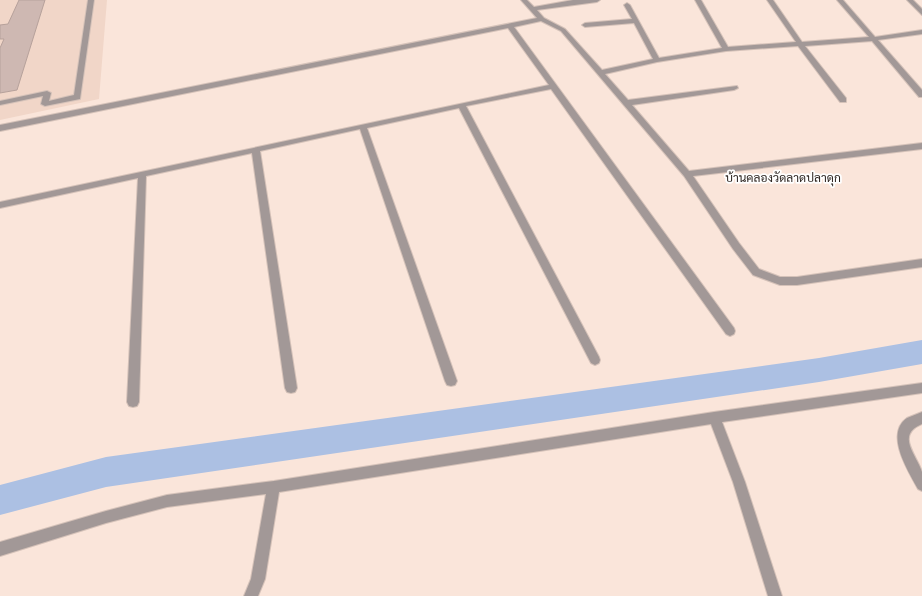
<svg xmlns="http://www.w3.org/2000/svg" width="922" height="596" viewBox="0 0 922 596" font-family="Roboto,Sarabun,sans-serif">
<rect width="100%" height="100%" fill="#fae5da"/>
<path fill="#f1d6c8" d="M0 0H107L99 99 0 120Z"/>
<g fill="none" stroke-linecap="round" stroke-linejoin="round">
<path fill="#acc0e3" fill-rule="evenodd" d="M922 340V364L819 382 106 487 0 515V485L106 457 819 358Z"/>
</g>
<path fill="#ceb8b2" stroke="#b6a19b" d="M19 0H45L17 90 0 93V48L4 39H0V25L8 24Z"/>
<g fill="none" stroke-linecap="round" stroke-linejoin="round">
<defs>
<g id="minor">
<path d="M88 0H94L80 99 45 106 41 104 43 96 0 105V101L47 91 51 93 49 101 74 95Z"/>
<path d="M521 0H527L534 7 573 0H600L597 2 537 10 544 18 565 29 602 70 653 59 634 23 585 27 582 25 585 23 632 19 624 5 627 3 630 5 659 58 722 48 695 0H701L728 47 796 42 767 0H773L802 42 869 37 837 0H843L875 37 922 30V34L878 40 922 90V97H919L872 41 805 46 846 98V102H840L798 46 726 51 657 62 605 74 628 100 737 86 738 88 734 90 632 105 689 171 922 143V149L693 176 739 243 759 269 780 277H797L922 259V267L797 285H780L753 275 733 249 684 176 561 31 541 21 514 27 734 328 735 331 734 334 730 336 726 334 551 89 466 106 599 357 600 360 599 363 595 365 591 363 459 108 367 128 457 381 455 385 451 386 447 385 445 381 360 129 260 151 297 388 295 392 291 393 287 392 285 388 252 153 146 176 139 402 137 406 133 407 129 406 127 402 138 178 0 208V202L549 85 508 28 0 131V125L537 18Z"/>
<path d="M907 0H913L922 9V15Z"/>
<path d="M922 383V393L722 422 745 482 782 596H768L733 482 711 424 279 492 265 579 258 596H244L251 579 266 494 167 507 106 523 0 556V542L106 511 167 495 274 481 714 412Z"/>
<path d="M922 412V424C895 435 917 455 922 472 922 478 922 485 922 491L918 489C909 472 884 434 907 418 912 416 917 414 922 412Z"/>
</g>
</defs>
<use href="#minor" stroke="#d5c2b9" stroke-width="2"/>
<use href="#minor" fill="#a29897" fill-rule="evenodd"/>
</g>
<g text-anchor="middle" stroke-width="3.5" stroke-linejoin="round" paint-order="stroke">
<g font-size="12" fill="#2d2521" stroke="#fff">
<text x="783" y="182">บ้านคลองวัดลาดปลาดุก</text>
</g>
</g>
</svg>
